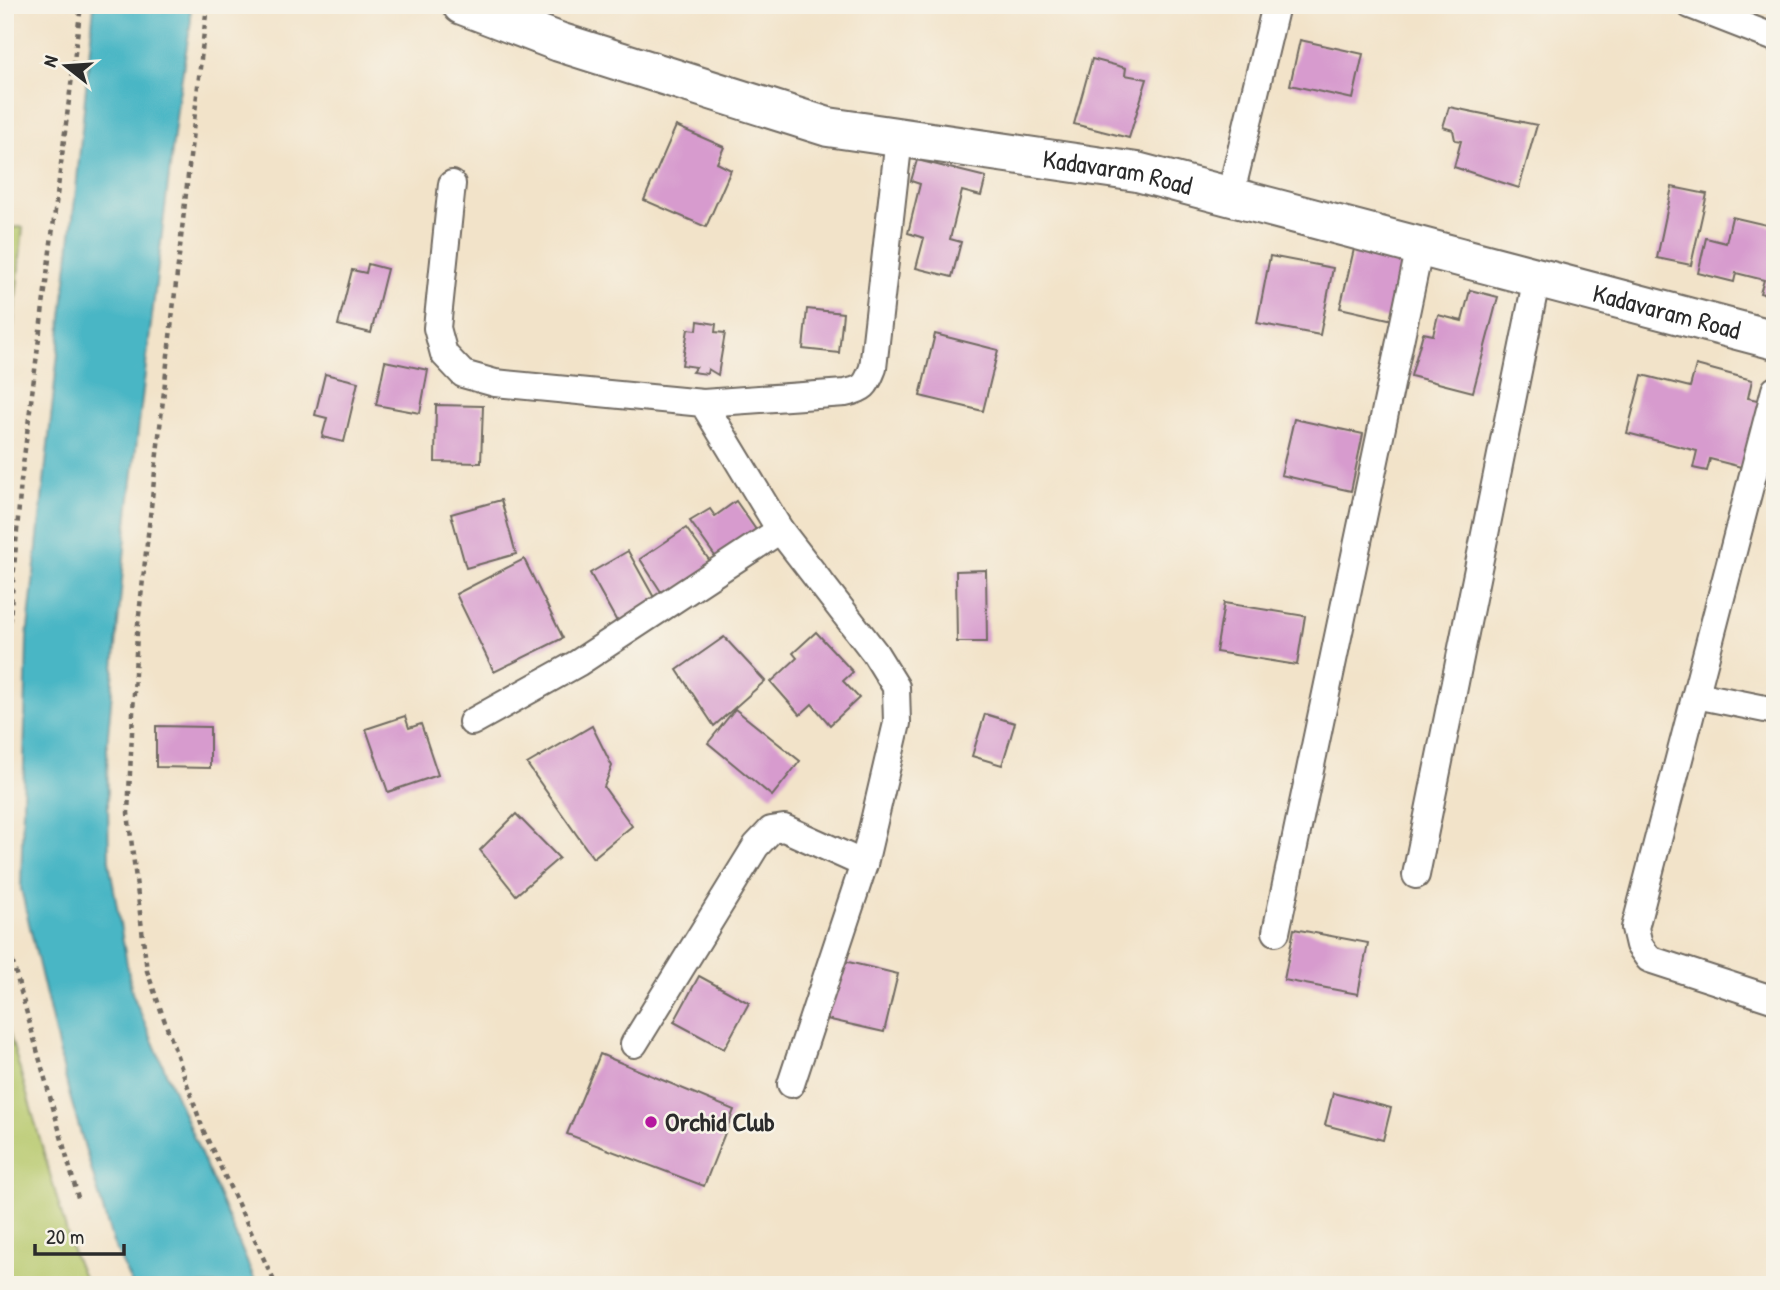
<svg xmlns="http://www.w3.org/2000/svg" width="1780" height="1290" viewBox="0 0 1780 1290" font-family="'Patrick Hand',sans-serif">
<rect width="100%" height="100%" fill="#f7f3e8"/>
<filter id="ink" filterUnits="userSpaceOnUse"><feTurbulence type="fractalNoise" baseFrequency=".0143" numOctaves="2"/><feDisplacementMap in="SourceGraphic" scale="14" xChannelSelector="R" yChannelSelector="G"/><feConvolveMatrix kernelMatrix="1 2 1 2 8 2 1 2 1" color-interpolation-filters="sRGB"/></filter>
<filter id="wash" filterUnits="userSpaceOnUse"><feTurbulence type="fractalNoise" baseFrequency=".00686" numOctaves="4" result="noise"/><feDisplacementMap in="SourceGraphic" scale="28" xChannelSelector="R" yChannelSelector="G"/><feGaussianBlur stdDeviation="1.57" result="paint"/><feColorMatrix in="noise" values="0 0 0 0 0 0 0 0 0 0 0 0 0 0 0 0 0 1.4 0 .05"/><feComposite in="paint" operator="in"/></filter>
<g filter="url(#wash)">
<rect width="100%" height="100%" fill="#f2e3c9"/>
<g fill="#b6c86b" stroke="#707a4b" stroke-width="2">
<path d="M23 227 5 408V228Z"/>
<path d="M5 1018 73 1254 87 1285H5Z"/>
</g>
<path fill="#4ab6c5" stroke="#3a7078" stroke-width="2" d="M94 5H190L191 20 178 101 128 514 107 746 109 861 132 993 257 1285H132L112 1240 69 1093 21 889 27 638 77 180Z"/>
<g id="blocks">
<g fill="#d79bce">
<path d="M1300 40 1363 54 1353 99 1290 85Z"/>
<path d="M1092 59 1126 68 1125 75 1147 79 1129 138 1074 124Z"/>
<path d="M1449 107 1537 125 1519 188 1454 167 1461 141 1455 140 1453 130 1443 127Z"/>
<path d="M676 126 724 147 717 163 731 170 706 227 644 200Z"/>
<path d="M917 160 986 177 981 196 962 191 950 239 961 242 952 277 916 268 924 238 908 233 920 184 911 181Z"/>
<path d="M1672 187 1707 194 1691 265 1657 258Z"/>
<path d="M1732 217 1775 227 1774 297 1760 293 1764 280 1736 273 1734 282 1698 273 1706 238 1726 243Z"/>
<path d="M1354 249 1406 261 1393 320 1340 308Z"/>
<path d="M1270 256 1333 268 1320 335 1257 323Z"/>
<path d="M368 264 387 269 371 333 338 325 352 270 366 273Z"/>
<path d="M1470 290 1498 297 1473 392 1411 376 1423 333 1433 335 1438 315 1462 321Z"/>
<path d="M807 309 843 313 839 353 803 349Z"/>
<path d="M698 321 716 324 715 332 725 333 718 375 708 369 707 374 692 372 696 367 682 365 688 329 697 330Z"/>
<path d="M935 334 998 350 983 411 920 396Z"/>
<path d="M385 361 428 370 420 413 376 405Z"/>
<path d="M1696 365 1752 380 1748 398 1762 401 1745 468 1710 459 1707 471 1693 468 1697 451 1627 433 1642 375 1690 387Z"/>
<path d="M325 374 358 382 344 442 322 437 327 418 315 415Z"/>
<path d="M436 405 483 406 481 463 435 462Z"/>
<path d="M1294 419 1363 434 1351 491 1281 475Z"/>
<path d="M501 500 516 554 466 568 451 514Z"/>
<path d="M736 501 761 537 720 563 690 521 710 509 715 516Z"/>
<path d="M686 528 715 568 665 598 640 559Z"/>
<path d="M628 551 657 603 620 627 590 573Z"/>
<path d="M524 559 563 638 494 672 456 594Z"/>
<path d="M986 570 987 642H957L956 571Z"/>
<path d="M1224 603 1305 616 1297 665 1216 652Z"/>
<path d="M816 632 853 672 843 681 859 698 830 725 812 704 800 715 771 682 797 658 793 653Z"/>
<path d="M724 637 765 681 714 726 677 670Z"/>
<path d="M735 709 800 761 772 796 708 743Z"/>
<path d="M985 714 1015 723 1002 765 972 756Z"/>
<path d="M405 716 409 728 421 724 438 775 388 792 366 729Z"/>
<path d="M156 726 210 727V768L156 767Z"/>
<path d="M592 726 612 766 604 787 632 826 593 858 527 764Z"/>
<path d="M516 814 559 858 516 895 480 850Z"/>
<path d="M1294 929 1368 943 1358 994 1284 980Z"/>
<path d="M836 959 898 974 884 1032 822 1018Z"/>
<path d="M699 976 749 1003 724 1049 674 1022Z"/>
<path d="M600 1054 734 1110 704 1186 567 1134Z"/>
<path d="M1333 1093 1391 1108 1383 1140 1325 1125Z"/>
</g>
</g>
</g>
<g filter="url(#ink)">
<use href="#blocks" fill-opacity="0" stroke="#716b62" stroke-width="2"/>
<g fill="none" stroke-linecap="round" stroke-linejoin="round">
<defs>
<g id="minor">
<path d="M1690 5 1775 38"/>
<path d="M452 184 437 328 444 354 463 374 495 383 703 403 780 530 875 653 896 687 897 723 864 864 791 1084"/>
<path d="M1230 197 1276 5"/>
<path d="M1775 390 1635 928 1639 945 1649 959 1775 1000"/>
<path d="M703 403 845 393C864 389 866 386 873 368L899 138"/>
<path d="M1696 695 1775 711"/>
<path d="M472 722 578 663 780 530"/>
<path d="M1416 875 1537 277"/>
<path d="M1276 932 1420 246"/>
<path d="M634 1044 756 846 771 830 784 828 864 864"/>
</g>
<g id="secondary">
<path id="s1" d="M462 5 559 42 828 127 1137 172 1775 340"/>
</g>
</defs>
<use href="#minor" stroke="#716b62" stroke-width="30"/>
<use href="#secondary" stroke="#716b62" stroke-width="42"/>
<g stroke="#716b62" stroke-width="4.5" stroke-dasharray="5 5" stroke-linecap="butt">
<path d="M207 5 137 633 128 813 147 971 204 1132 276 1285"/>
<path d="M5 682 21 481 81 5"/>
<path d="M5 922 9 949 79 1201"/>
</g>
<use href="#minor" stroke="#fff" stroke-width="26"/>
<use href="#secondary" stroke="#fff" stroke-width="38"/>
</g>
</g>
<circle fill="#b5179e" stroke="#f7f3e8" stroke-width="2.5" cx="651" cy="1122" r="7"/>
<g text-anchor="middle" stroke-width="5" stroke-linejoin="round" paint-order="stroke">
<g font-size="26" fill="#2b2b2b" stroke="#f7f3e8">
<text dy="9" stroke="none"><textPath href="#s1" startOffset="679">Kadavaram Road</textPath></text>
<text dy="9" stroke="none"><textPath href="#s1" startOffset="1246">Kadavaram Road</textPath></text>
</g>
<g font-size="26" font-weight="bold" fill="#2b2b2b" stroke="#f7f3e8" text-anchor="start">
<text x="665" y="1131">Orchid Club</text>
</g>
</g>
<rect width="1780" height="1290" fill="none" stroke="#f7f3e8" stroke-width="28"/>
<g transform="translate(66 66) rotate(287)" stroke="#f7f3e8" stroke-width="5" paint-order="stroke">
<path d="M0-5L12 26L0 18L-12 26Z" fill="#2b2b2b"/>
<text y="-10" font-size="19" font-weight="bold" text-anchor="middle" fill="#2b2b2b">N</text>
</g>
<path d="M35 1244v10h89v-10" fill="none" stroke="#2b2b2b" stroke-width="3.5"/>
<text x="46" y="1244" font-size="21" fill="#2b2b2b" stroke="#f7f3e8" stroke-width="5" paint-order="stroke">20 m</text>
</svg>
